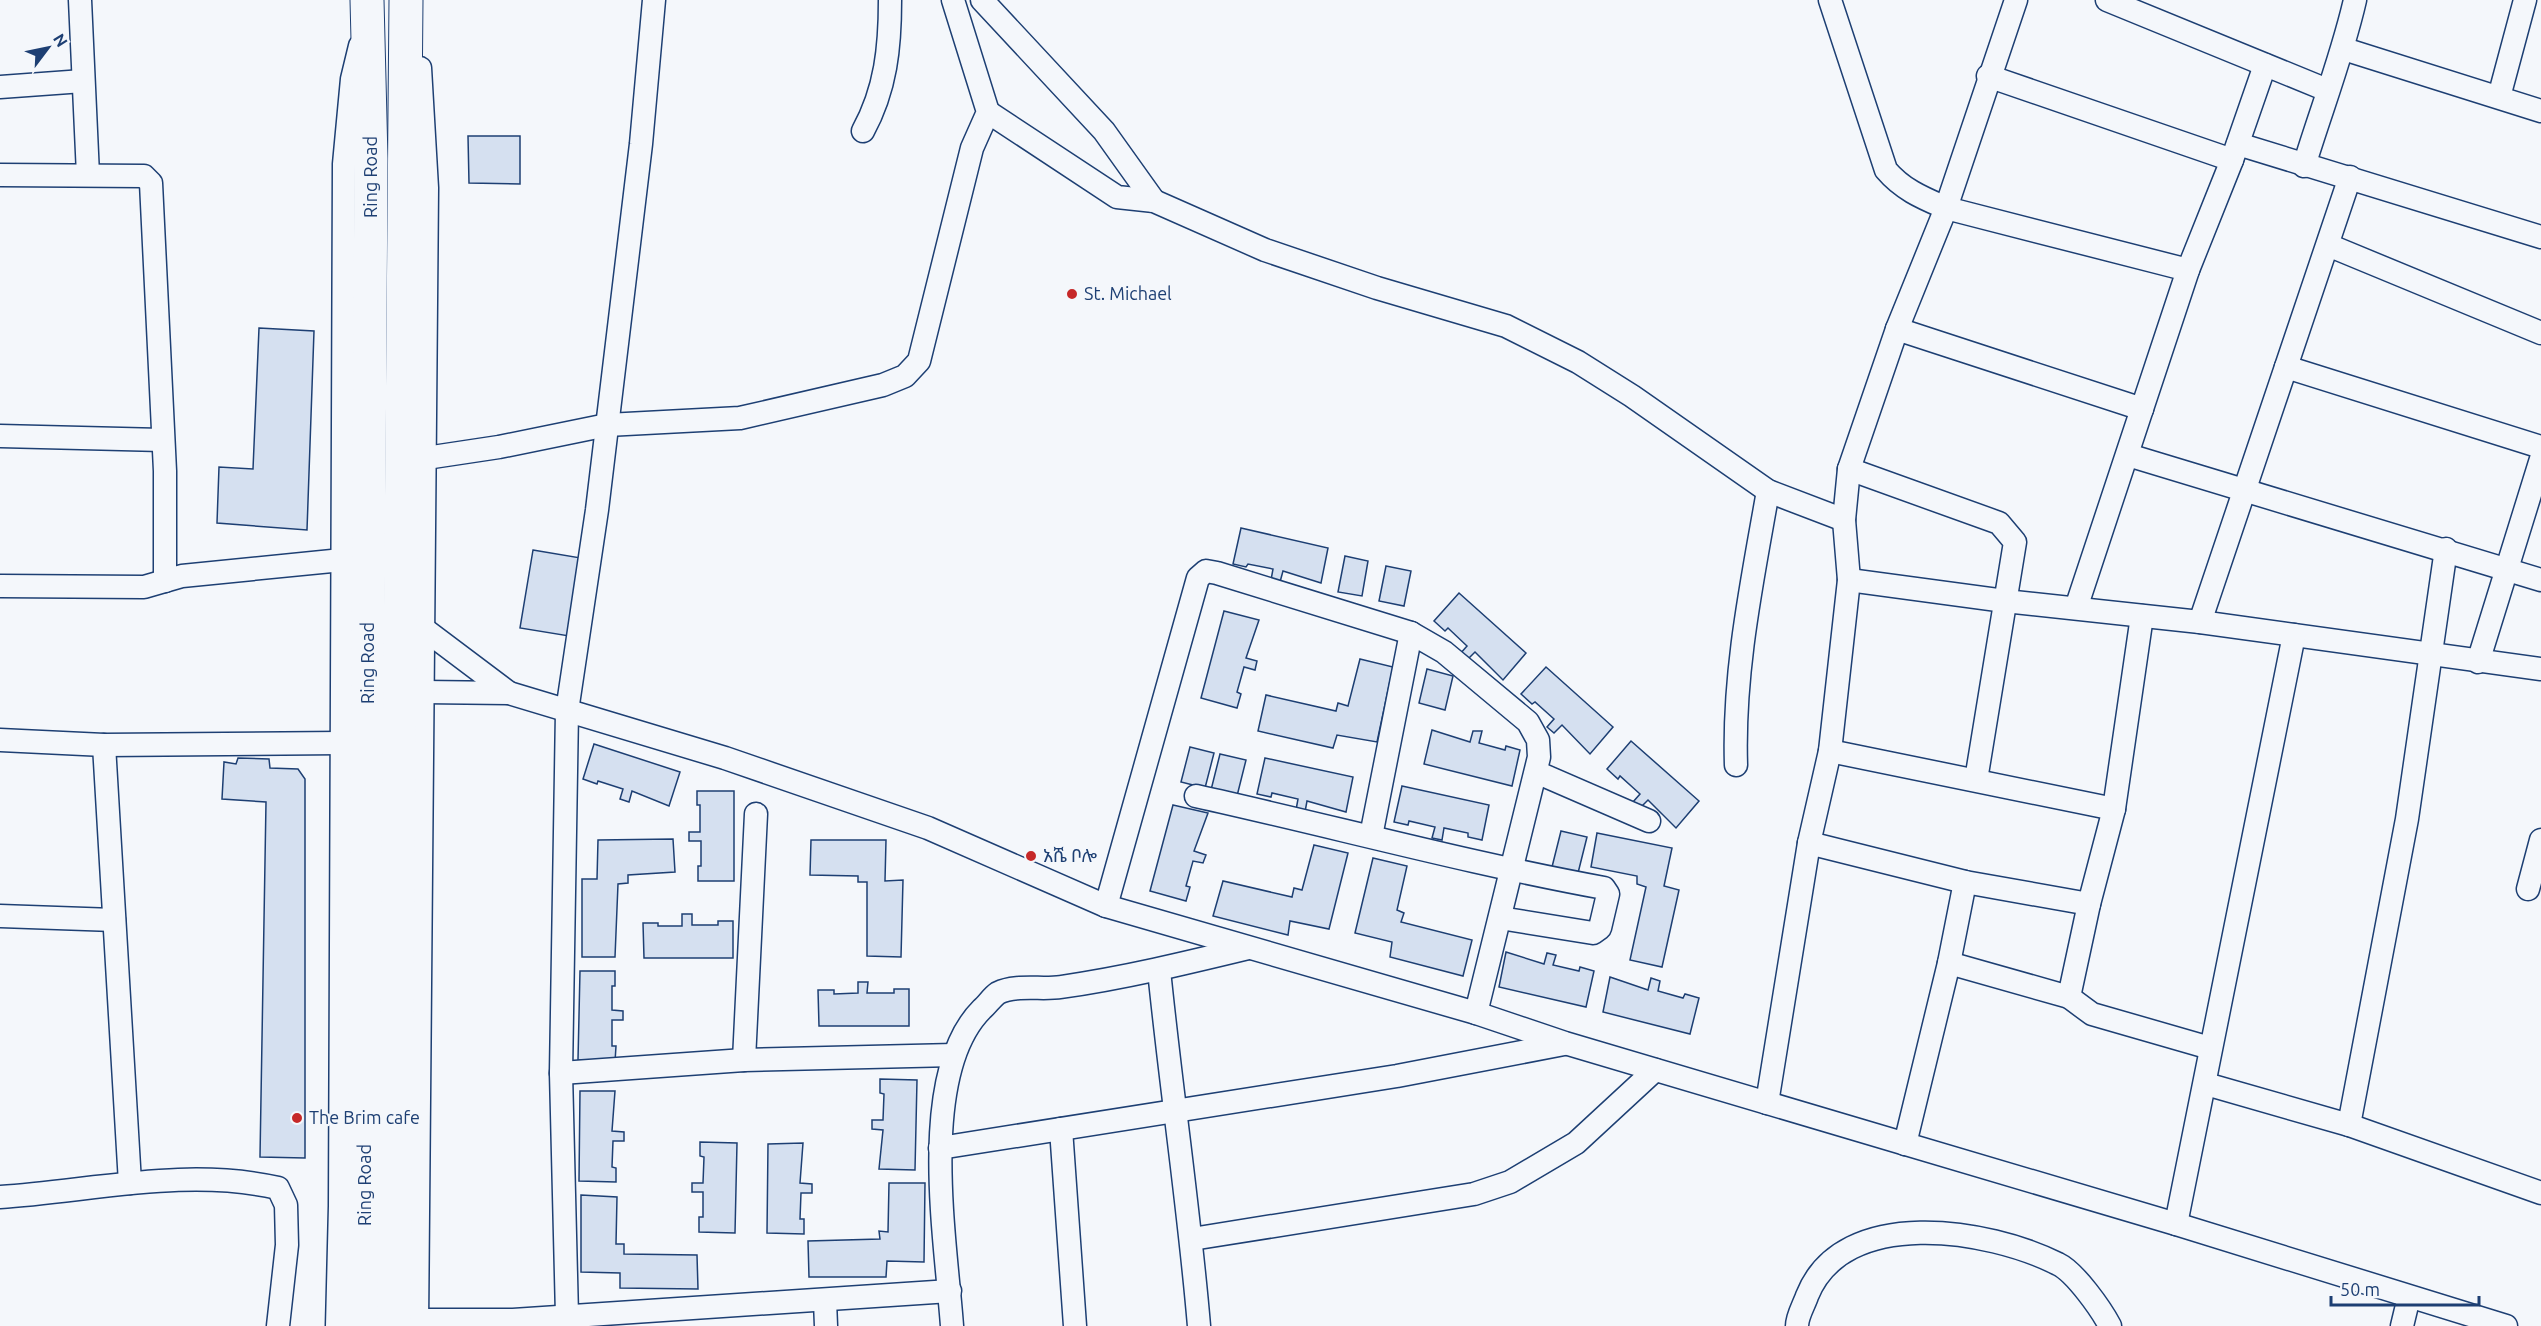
<svg xmlns="http://www.w3.org/2000/svg" width="2541" height="1326" viewBox="0 0 2541 1326" font-family="Ubuntu,'Noto Sans Ethiopic',sans-serif">
<rect width="100%" height="100%" fill="#f4f7fb"/>
<g fill="#d5e0f0" stroke="#1d3f73" stroke-width="1.5">
<path d="M468 136H520V184L469 183Z"/>
<path d="M259 328 314 331 307 530 217 523 219 467 253 469Z"/>
<path d="M1241 528 1328 548 1321 583 1283 571 1280 582 1271 580 1273 569 1248 564 1246 567 1233 564Z"/>
<path d="M533 550 581 558 569 636 520 628Z"/>
<path d="M1345 556 1368 561 1362 596 1338 592Z"/>
<path d="M1386 566 1411 571 1404 606 1379 601Z"/>
<path d="M1459 593 1526 653 1503 680 1475 652 1467 660 1460 654 1467 646 1448 628 1445 631 1434 621Z"/>
<path d="M1224 611 1259 620 1246 658 1257 661 1255 670 1244 667 1237 692 1241 694 1237 708 1201 698Z"/>
<path d="M1360 659 1393 667 1377 742 1337 735 1333 748 1258 731 1266 695 1336 711 1338 703 1348 706Z"/>
<path d="M1546 667 1613 727 1590 754 1562 725 1554 733 1547 727 1554 719 1535 702 1532 704 1521 694Z"/>
<path d="M1427 669 1453 676 1445 710 1419 703Z"/>
<path d="M1432 730 1470 742 1473 731H1482L1479 743 1505 750 1506 746 1520 750 1512 786 1424 764Z"/>
<path d="M1631 741 1699 801 1676 828 1648 800 1640 808 1633 802 1640 794 1620 776 1618 779 1607 769Z"/>
<path d="M594 744 680 772 669 806 632 791 629 802 620 799 623 789 598 781 597 784 583 779Z"/>
<path d="M1190 747 1214 753 1205 788 1181 782Z"/>
<path d="M1220 754 1246 760 1237 796 1211 790Z"/>
<path d="M238 758 269 759 270 768 298 769 305 779V1158L260 1157 266 802 222 799 224 762 236 764Z"/>
<path d="M1265 758 1353 777 1346 812 1307 801 1305 812 1296 810 1298 799 1272 793 1271 797 1257 794Z"/>
<path d="M1402 786 1489 805 1482 840 1468 837V833L1444 828 1442 840 1432 838 1435 827 1409 821 1408 825 1394 822Z"/>
<path d="M697 791H734V881H698V866H701V841H689V832H700V805H697Z"/>
<path d="M1173 805 1208 813 1194 851 1206 855 1203 863 1193 861 1186 886 1190 887 1186 901 1150 891Z"/>
<path d="M1561 831 1587 837 1578 873 1552 867Z"/>
<path d="M1597 833 1672 848 1664 886 1679 890 1662 967 1630 960 1646 887 1637 884V876L1591 867Z"/>
<path d="M673 839 675 872 628 875V883L618 884 615 957H582V879H597L598 840Z"/>
<path d="M811 840H886L885 881 903 880 901 957 867 956V882H858V876L810 875Z"/>
<path d="M1314 845 1348 853 1329 929 1290 921 1288 935 1213 916 1223 881 1292 897 1294 888 1302 890Z"/>
<path d="M1373 858 1407 866 1397 910 1404 913 1401 922 1472 940 1463 976 1390 957 1392 942 1355 933Z"/>
<path d="M682 914H692V925H718V921H733V958H644L643 923H658V926H682Z"/>
<path d="M1506 952 1544 964 1547 953 1556 955 1553 965 1579 971 1580 967 1594 971 1586 1007 1499 987Z"/>
<path d="M580 971H615V986H612V1010L623 1011V1020H612V1046H616L615 1062 578 1060Z"/>
<path d="M1610 977 1648 990 1651 978 1660 981 1658 991 1683 998 1685 994 1699 998 1690 1034 1603 1012Z"/>
<path d="M858 982H868L867 993H894V989H909V1026H819L818 990H834V994L858 993Z"/>
<path d="M880 1079 917 1080 915 1170 879 1169 883 1130 872 1129V1120H883L884 1094 880 1093Z"/>
<path d="M580 1091H615L612 1131 624 1132V1141H613L612 1167 616 1168V1182L579 1181Z"/>
<path d="M700 1142 737 1143 735 1233 699 1232V1217H703V1192H692V1183H703L704 1157 700 1156Z"/>
<path d="M803 1143 800 1183 812 1184V1193H801L800 1219H804V1234L767 1233 768 1144Z"/>
<path d="M889 1183H925L924 1262 887 1261 886 1277H809L808 1241 880 1239 879 1231 888 1232Z"/>
<path d="M581 1195 617 1197 616 1244H624V1254L697 1255 698 1289 620 1288V1273L581 1272Z"/>
</g>
<g fill="none" stroke-linecap="round" stroke-linejoin="round">
<defs>
<g id="minor">
<path d="M80 0 88 175"/>
<path d="M982 0 1104 131 1154 201"/>
<path d="M1830 0 1886 170C1903 190 1923 198 1946 208L2188 270"/>
<path d="M2107 0 2327 90"/>
<path d="M2344 49 2541 111"/>
<path d="M1988 76 2232 160"/>
<path d="M0 87 83 81"/>
<path d="M2499 97 2525 0"/>
<path d="M988 112 1117 197 1154 201 1265 250 1377 288 1506 326 1578 362 1632 396 1768 491 1844 520"/>
<path d="M863 131C886 89 890 47 890 0"/>
<path d="M2238 144 2541 237"/>
<path d="M2304 166C2321 110 2342 57 2355 0"/>
<path d="M0 175 144 176 151 183 165 471V581"/>
<path d="M2328 245 2541 333"/>
<path d="M1897 329 2142 409"/>
<path d="M2286 367 2541 447"/>
<path d="M0 436 162 440"/>
<path d="M2128 455 2541 580"/>
<path d="M426 458 499 447 607 425 740 418 883 385 905 376 919 361 972 148 988 112 953 0"/>
<path d="M1849 469 1999 523 2015 542 1976 780"/>
<path d="M1849 580 2005 601 2200 622 2541 669"/>
<path d="M0 586 144 587 182 576 342 560"/>
<path d="M2076 608 2188 270 2232 160 2265 65"/>
<path d="M2200 622 2350 177"/>
<path d="M424 629 509 693"/>
<path d="M2478 662 2541 459"/>
<path d="M423 692 509 693 725 758 928 828 1106 906 1476 1013 1565 1043 2176 1224 2506 1326"/>
<path d="M0 740 104 745 342 743"/>
<path d="M104 745 130 1183"/>
<path d="M1830 751 2114 809"/>
<path d="M1736 765C1733 672 1752 582 1768 491"/>
<path d="M1536 772 1649 821"/>
<path d="M1196 796C1332 826 1467 863 1604 888L1608 894 1600 928 1593 933 1500 918"/>
<path d="M1371 836 1411 633"/>
<path d="M1809 843 1965 882 2089 904"/>
<path d="M2528 889 2541 840"/>
<path d="M1106 906 1198 578 1206 571 1217 573 1411 633 1444 652 1528 722 1538 740 1539 757 1476 1013"/>
<path d="M0 916 114 920"/>
<path d="M1949 963 2069 997 2092 1014 2210 1048"/>
<path d="M1159 970C1171 1089 1189 1207 1199 1326"/>
<path d="M2069 997 2089 904 2114 809 2142 616"/>
<path d="M744 1060 756 814"/>
<path d="M561 1073 744 1060 954 1055"/>
<path d="M2206 1084 2349 1125 2541 1193"/>
<path d="M1767 1103 1809 843 1830 751 1849 580 1844 520 1849 469 1897 329 1946 208 2016 0"/>
<path d="M2349 1125 2407 819 2446 549"/>
<path d="M1061 1129 1075 1326"/>
<path d="M1905 1144 1949 963 1965 882"/>
<path d="M940 1148 1397 1076 1564 1044"/>
<path d="M0 1197C91 1191 187 1167 278 1188L286 1205 287 1245 278 1326"/>
<path d="M2176 1224 2294 635"/>
<path d="M1192 1239 1474 1194 1510 1182 1576 1143 1655 1070"/>
<path d="M825 1301 826 1326"/>
<path d="M567 1316 561 1073 567 711 597 510 641 144 654 0"/>
<path d="M417 1320H513L950 1291"/>
<path d="M337 1326 340 1206 344 164 352 79 360 46"/>
<path d="M417 1326 427 188 420 68"/>
<path d="M952 1326C946 1241 917 1074 982 1009 987 1005 992 997 998 993 1016 984 1042 990 1061 987 1124 978 1186 963 1248 948"/>
<path d="M1797 1326C1797 1316 1804 1305 1807 1296 1843 1205 1989 1229 2058 1264 2075 1272 2101 1309 2110 1326"/>
<path d="M2402 1326 2409 1297"/>
</g>
<g id="highway">
<path d="M364 1326 371 159 367 0"/>
<path d="M394 1326 406 0"/>
</g>
</defs>
<use href="#minor" stroke="#1d3f73" stroke-width="25"/>
<use href="#highway" stroke="#1d3f73" stroke-width="35"/>
<use href="#minor" stroke="#f4f7fb" stroke-width="22"/>
<use href="#highway" stroke="#f4f7fb" stroke-width="33"/>
</g>
<g fill="#c62828" stroke="#f4f7fb" stroke-width="2">
<circle cx="1072" cy="294" r="6"/>
<circle cx="1031" cy="856" r="6"/>
<circle cx="297" cy="1118" r="6"/>
</g>
<g text-anchor="middle" stroke-width="4.5" stroke-linejoin="round" paint-order="stroke">
<g font-size="18" fill="#1d3f73" stroke="#f4f7fb">
<text transform="translate(371 177) rotate(-90)" y="6">Ring Road</text>
<text transform="translate(368 663) rotate(-90)" y="6">Ring Road</text>
<text transform="translate(365 1185) rotate(-90)" y="6">Ring Road</text>
</g>
<g font-size="18" fill="#1d3f73" stroke="#f4f7fb" text-anchor="start">
<text x="1084" y="300">St. Michael</text>
<text x="1043" y="862">አሼ ቦሎ</text>
<text x="309" y="1124">The Brim cafe</text>
</g>
</g>
<g transform="translate(48 48) rotate(58)" stroke="#f4f7fb" stroke-width="4.5" paint-order="stroke">
<path d="M0-4.5L10 22L0 15L-10 22Z" fill="#1d3f73"/>
<text y="-9" font-size="16" font-weight="bold" text-anchor="middle" fill="#1d3f73">N</text>
</g>
<path d="M2331 1296v9h148v-9" fill="none" stroke="#1d3f73" stroke-width="3"/>
<text x="2340" y="1296" font-size="18" fill="#1d3f73" stroke="#f4f7fb" stroke-width="4.5" paint-order="stroke">50 m</text>
</svg>
